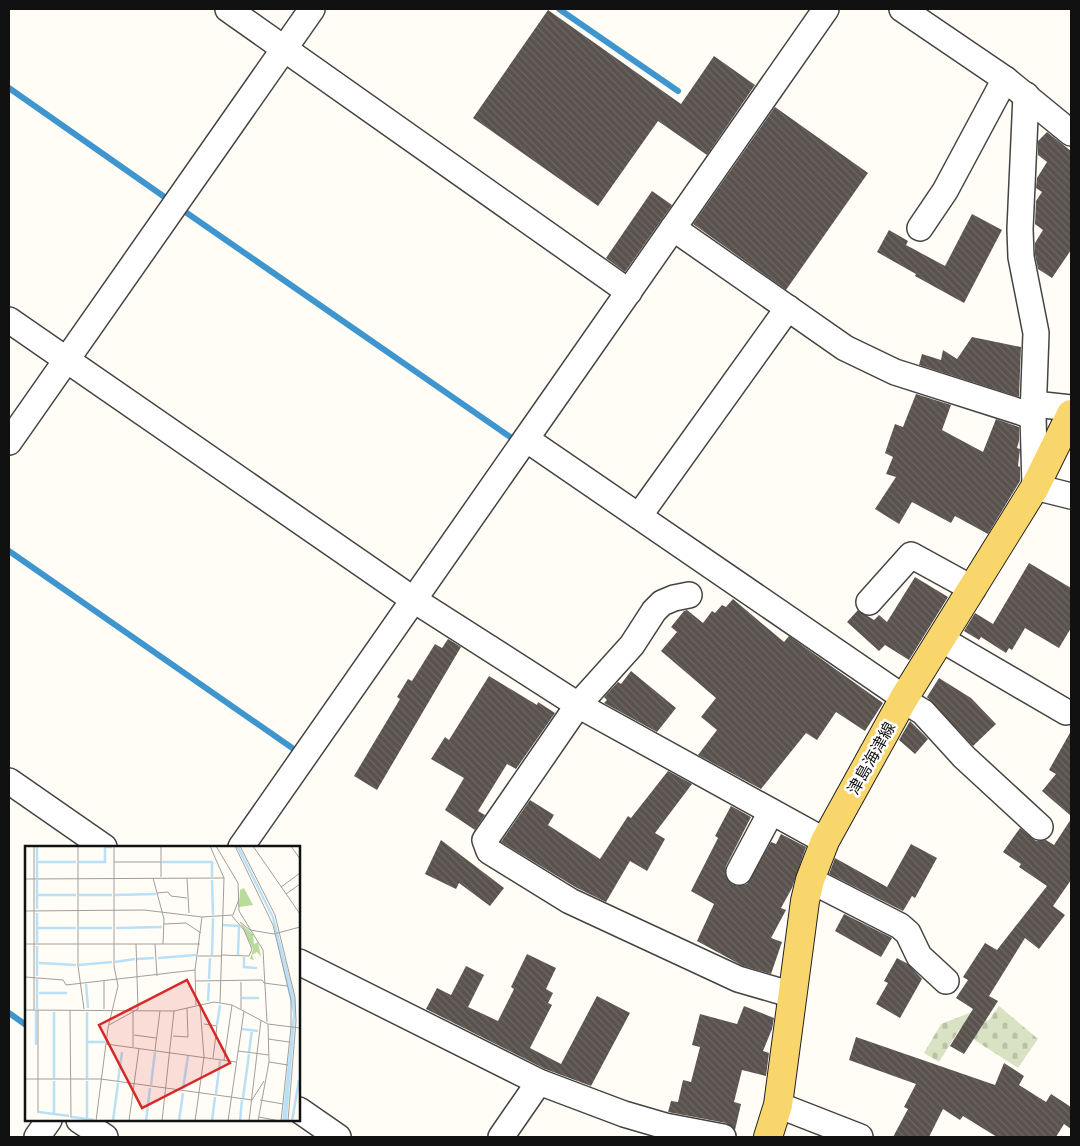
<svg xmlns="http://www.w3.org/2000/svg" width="1080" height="1146" viewBox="0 0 1080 1146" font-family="Merriweather,'Noto Sans JP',serif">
<defs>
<pattern id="cemetery-stones" width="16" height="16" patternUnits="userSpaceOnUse" patternTransform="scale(1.25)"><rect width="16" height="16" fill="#d9e3c4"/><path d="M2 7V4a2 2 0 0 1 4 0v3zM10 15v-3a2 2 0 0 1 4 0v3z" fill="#b9c2a7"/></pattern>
<pattern id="building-back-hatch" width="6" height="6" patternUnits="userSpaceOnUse" patternTransform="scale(1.25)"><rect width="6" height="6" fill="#5a524d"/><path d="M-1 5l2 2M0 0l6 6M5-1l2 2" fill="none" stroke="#6d6662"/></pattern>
</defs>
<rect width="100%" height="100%" fill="#fffdf5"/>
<path fill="url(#cemetery-stones)" d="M999 1006 1038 1039 1018 1068 959 1030 939 1062 924 1053 941 1024 972 1012 988 1021Z"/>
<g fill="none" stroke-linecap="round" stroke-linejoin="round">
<g stroke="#3f96cf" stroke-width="6">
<path d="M559 9 678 91"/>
<path d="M9 88 166 198"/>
<path d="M184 211 516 441"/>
<path d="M9 551 298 752"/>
<path d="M9 1013 26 1025"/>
</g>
</g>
<g fill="url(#building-back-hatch)">
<path d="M548 10 681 104 714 56 755 85 707 155 658 121 598 206 473 118Z"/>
<path d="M775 107 868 173 786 290 693 224Z"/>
<path d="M1047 132 1071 151V250L1052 278 1038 269 1035 255V243L1043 230 1035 224 1036 201 1042 192 1036 188 1037 178 1047 162 1038 155V141Z"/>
<path d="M652 191 672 205 625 272 606 258Z"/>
<path d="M972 214 1002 230 964 303 915 276 916 274 877 252 889 230 908 241 906 245 945 266Z"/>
<path d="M972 337 1021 347 1019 397 919 365 922 354 941 360 943 350 957 359Z"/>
<path d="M916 394 951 405 942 430 983 452 996 419 1019 427V441L1017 448 1020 449 1018 466 1020 467V481L988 534 955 516 951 523 912 502 899 524 875 509 896 477 886 474 893 457 885 453 895 424 903 427Z"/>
<path d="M1029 563 1071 588V628L1059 648 1025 628 1012 650 1009 648 1006 653 981 637 979 640 964 631 975 613 993 624Z"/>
<path d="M915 577 948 597 909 660 885 645 879 651 847 622 858 610 874 620 879 615 887 622Z"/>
<path d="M733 599 784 642 789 636 883 703 865 731 836 712 817 740 806 733 761 789 698 755 717 730 701 717 716 698 661 651 677 632 671 627 684 611 687 610 703 623 712 611 715 613 722 605 726 607Z"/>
<path d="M448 639 461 647 377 790 354 776 400 699 397 697 408 679 412 681 435 644 442 648Z"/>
<path d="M631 671 676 708 657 732 604 703 607 700 604 697 618 682 621 684Z"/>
<path d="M489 676 537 705 538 702 555 713 516 769 507 764 478 811 485 815 475 830 445 810 464 778 431 759 445 737 449 740Z"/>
<path d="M939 678 971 698 996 724 973 746 927 697Z"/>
<path d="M910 721 928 739 915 754 899 740Z"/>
<path d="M1071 731V816L1042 791 1056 774 1049 770Z"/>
<path d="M668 771 692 784 655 833 665 839 647 871 630 861 606 902 577 888 501 842 530 800 554 815 548 825 600 859 628 816 631 818Z"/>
<path d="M731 806 751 817 726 866 725 873 732 884 739 886 747 884 771 842 776 844 781 834 806 847 792 888 781 908 786 910 771 938 782 942 771 974 743 966 697 941 714 904 691 891 718 838 715 836Z"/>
<path d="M1071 819V880L1053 906 1065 915 1039 949 1025 938 989 996 998 1001 964 1054 950 1046 973 1009 956 998 968 980 963 977 985 943 997 950 1047 886 1019 867 1021 864 1003 852 1020 828 1036 841 1046 840 1054 845Z"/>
<path d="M441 840 504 888 490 906 459 883 456 889 425 874Z"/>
<path d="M911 844 937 858 915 898 912 896 903 911 829 874 835 858 887 887Z"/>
<path d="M844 914 892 938 881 957 835 931Z"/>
<path d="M527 954 556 968 546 989 553 993 548 1003 552 1005 530 1048 561 1064 597 996 630 1013 591 1086 545 1069 426 1009 437 988 451 995 466 966 484 975 468 1007 498 1021 514 989 511 987Z"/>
<path d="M897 958 908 964 922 979 900 1018 876 1004 888 983 884 981Z"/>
<path d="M744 1006 774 1018 772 1029 763 1051 769 1053 766 1076 742 1070 734 1102 741 1104 735 1130 726 1123 668 1112 671 1101 678 1102 683 1080 691 1082 700 1047 692 1045 700 1014 737 1024Z"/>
<path d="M856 1037 995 1085 1004 1063 1024 1076 1019 1085 1046 1102 1051 1094 1071 1107V1129L1064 1124 1056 1137H997L963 1116 960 1120 943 1109 929 1137H893L908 1109 904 1107 916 1084 849 1060Z"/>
</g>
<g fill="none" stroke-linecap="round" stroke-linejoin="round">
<defs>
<g id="minor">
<path d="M228 9 629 292"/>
<path d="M902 9 1005 79 1071 133"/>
<path d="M1026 95 1020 229 1021 257 1036 333 1033 416 1035 487 1071 496"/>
<path d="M673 228 845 348 895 372 1033 416"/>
<path d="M920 228 945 191 1005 79"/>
<path d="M9 320 414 600 578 705 825 841"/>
<path d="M1034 404 1071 408"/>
<path d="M526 439 904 698"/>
<path d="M9 442 312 9"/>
<path d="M639 516 788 308"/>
<path d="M689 595 674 598 662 603 654 611 632 645 578 705 485 840 489 851 570 901 738 979 793 995"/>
<path d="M869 602 911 555 973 589"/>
<path d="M941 639 1066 712"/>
<path d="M903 700 923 712 964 757 1040 827"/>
<path d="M9 781 104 847"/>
<path d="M241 847 826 9"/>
<path d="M739 872 771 812"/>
<path d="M810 880 900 926 908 933 919 956 946 981"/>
<path d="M299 962 539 1082 624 1114 665 1126 723 1137"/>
<path d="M778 1105 860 1137"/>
<path d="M299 1110 338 1137"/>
<path d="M79 1120 105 1137"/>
<path d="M37 1137 49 1120"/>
<path d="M501 1137 539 1082"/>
</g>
<path id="major" d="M768 1137 778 1105 805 901 810 880 825 841 904 698 1035 487 1071 414"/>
</defs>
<use href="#minor" stroke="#444" stroke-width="28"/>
<use href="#major" stroke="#222" stroke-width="30"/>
<use href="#minor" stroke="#fff" stroke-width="25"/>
<use href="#major" stroke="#f9d66b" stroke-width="28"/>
</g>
<g text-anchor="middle" stroke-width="5" stroke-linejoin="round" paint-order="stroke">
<g font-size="16" fill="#111" stroke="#fff">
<text transform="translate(871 758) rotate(-61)" y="6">津島海津線</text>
</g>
</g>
<g transform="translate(25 846)">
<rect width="275" height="275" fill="#fffdf5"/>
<path d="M219 42 228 59 214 61 215 44ZM215 77 228 88 229 98 233 96 236 111 232 106 227 109 229 114 225 113 228 103Z" fill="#b9dc9c"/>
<path d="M211 0H214L249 71 269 148 271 162 262 275H257L268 168 247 72Z" fill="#b9e0f7"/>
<path fill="none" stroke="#b9e0f7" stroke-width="2.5" d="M12 1V32M13 16H51M54 16H80V1H87M137 16H187V31M12 34V63M187 34 188 69M13 49H51M54 49H87M90 49 131 48M12 67V97M198 79 214 80 213 109M13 82H51M54 82H87M91 82 137 81M12 100V130M187 109 188 72M219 111V121L232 122M133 112 171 109M112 113 129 112M90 116 110 113M14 117 51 119M54 119 87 116M184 133 185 112M61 138 63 162M14 147H42M217 152H234M183 155 184 137M12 163V133M11 165V199M29 166V232M62 166V232M192 179 195 159M217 183 233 185M63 196H80M224 206 227 184M29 235V268M62 235V273M93 235 97 206M126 239 130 206M158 243 163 210M191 248 195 215M218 252 224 208M14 266 44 270M47 271 69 274M88 275 93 237M121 275 125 242M154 275 158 247M187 275 190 251M215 275 217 254M267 275 274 234"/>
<path fill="none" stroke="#a09f9a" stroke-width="1" d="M53 0V120L59 163M136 0V31M185 0 199 32M191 0 213 37 214 65 238 104 242 176M210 0 248 79 266 154V181M215 0 250 69 270 151 271 175 263 275M228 0 275 68M266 0 275 13M89 16H136M128 32 139 73 138 98M162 32 164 67M0 33 199 32 195 157M256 41 275 27M132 47 143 46 146 50 162 52M261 48 275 38M0 65 119 64 177 71 208 69 214 53M215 76 225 84 249 88 275 81M139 78 161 77 176 87M0 98H175M130 98 132 130M196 109 224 110 227 103 219 84 207 70M173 110H196M0 131 38 134 41 139 170 124M170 135 237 134 239 137 262 140M171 159 170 124 177 71M79 163V135M216 163V136M0 164 149 165 189 156 207 159 243 178 275 182M9 164V0M45 164 46 272M179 178 192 180 188 212M84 179 113 163 111 98M109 189 131 192M148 190 163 191 162 162M243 193 264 196M81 198 211 216M108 201V166M130 204 135 165M213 205 244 209M199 214 207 159M244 216 263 219M0 233H76L227 254 239 235M235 254 258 258M13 267V164M234 271 255 275M71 275 83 182 93 140 89 120V0M104 275 114 202M137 275 149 165M170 275 179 211 175 159M203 275 219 165M224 275 236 174M233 275 244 216 243 178M256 275 266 181"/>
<path fill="#d62828" fill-opacity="0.15" stroke="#d62828" stroke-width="2.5" d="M162 134 205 217 117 262 74 179Z"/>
<rect width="275" height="275" fill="none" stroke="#111" stroke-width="2.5"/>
</g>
<rect width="1080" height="1146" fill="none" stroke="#111111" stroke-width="20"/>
</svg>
